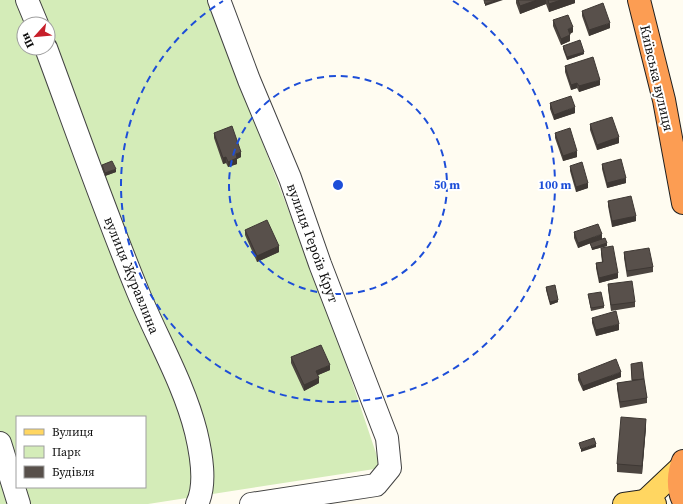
<svg xmlns="http://www.w3.org/2000/svg" width="683" height="504" viewBox="0 0 683 504" font-family="'Source Serif 4',serif">
<rect width="100%" height="100%" fill="#fffcf1"/>
<path fill="#d4ecb8" fill-rule="evenodd" d="M0 0H208L338 340 381 468 148 504H0ZM24 24H48V48H24ZM17 417H145V487H17Z"/>
<g fill="none" stroke-linecap="round" stroke-linejoin="round">
<defs>
<g id="minor">
<path d="M27 0 37 24"/>
<path d="M219 0 249 80 290 178 320 264 387 438 390 468 376 485 251 504"/>
<path d="M46 48C76 129 105 212 138 292 157 338 184 384 196 432 201 453 207 484 197 504"/>
<path d="M0 443 19 504"/>
</g>
<g id="major">
<path d="M645 501 681 467"/>
<path d="M624 504 645 501 655 504"/>
</g>
<g id="highway">
<path d="M639 0 664 100 683 203"/>
<path d="M683 461C678 473 677 488 683 500"/>
</g>
</defs>
<use href="#minor" stroke="#424242" stroke-width="24"/>
<use href="#major" stroke="#202020" stroke-width="24"/>
<use href="#highway" stroke="#202020" stroke-width="24"/>
<use href="#minor" stroke="#fff" stroke-width="22"/>
<use href="#major" stroke="#ffd661" stroke-width="22"/>
<use href="#highway" stroke="#fc9d53" stroke-width="22"/>
</g>
<g fill="#4c4540">
<path d="M516 0H575V3L549 12 546 4 520 14 516 3Z"/>
<path d="M582 11 610 28 589 36 582 16Z"/>
<path d="M553 20 573 32 570 34V41L561 45 553 26Z"/>
<path d="M563 46 584 54 567 60 563 49Z"/>
<path d="M565 66 600 85 579 92 577 88 571 90 565 72Z"/>
<path d="M550 103 575 113 554 120 550 109Z"/>
<path d="M590 124 619 143 597 150 590 130Z"/>
<path d="M214 133 241 157 237 159V164L228 167 226 163 223 164 214 138Z"/>
<path d="M555 133 577 157 563 161 555 138Z"/>
<path d="M602 164 626 183 607 188 602 169Z"/>
<path d="M102 165 116 172 105 176 102 168Z"/>
<path d="M570 166 588 188 576 192 570 171Z"/>
<path d="M608 201 636 221 612 227 608 206Z"/>
<path d="M245 230 279 252 257 262 245 235Z"/>
<path d="M574 232 602 239 607 246 592 250 590 243 578 248 574 238Z"/>
<path d="M601 248 618 278 599 283 596 268V263L602 262 601 254Z"/>
<path d="M624 252 653 267V272L627 277 624 258Z"/>
<path d="M608 284 635 302V307L611 311 608 289Z"/>
<path d="M546 287 558 302 550 305 546 290Z"/>
<path d="M588 294 604 306V308L591 311Z"/>
<path d="M592 318 619 330 596 336 592 323Z"/>
<path d="M291 357 330 370 318 375 319 383 304 391 291 363Z"/>
<path d="M631 366 644 381 647 398V403L620 408 617 389V383L632 381Z"/>
<path d="M578 374 621 377 583 391 578 380Z"/>
<path d="M646 427 642 474 617 472V464Z"/>
</g>
<g fill="#3e3834">
<path d="M496 0H503L485 6V4Z"/>
<path d="M537 0H546V4L520 14V6Z"/>
<path d="M561 0H575V3L549 12V4Z"/>
<path d="M610 23V28L589 36V30Z"/>
<path d="M573 27V32L568 35V29Z"/>
<path d="M570 35V41L561 45V39Z"/>
<path d="M584 52V54L567 60V57Z"/>
<path d="M600 80V85L579 92V86Z"/>
<path d="M577 83V88L571 90V85Z"/>
<path d="M575 107V113L554 120V115Z"/>
<path d="M619 137V143L597 150V145Z"/>
<path d="M577 151V157L563 161V156Z"/>
<path d="M241 152V157L237 159V164L228 167V162L236 154Z"/>
<path d="M226 157V163L223 164V158Z"/>
<path d="M116 169V172L105 176V173Z"/>
<path d="M626 178V183L607 188V183Z"/>
<path d="M588 183V188L576 192V187Z"/>
<path d="M636 216V221L612 227V221Z"/>
<path d="M602 234V239L578 248V243Z"/>
<path d="M607 243V246L592 250V248Z"/>
<path d="M279 246V252L257 262V256Z"/>
<path d="M618 273V278L599 283V278Z"/>
<path d="M558 300V302L550 305V302Z"/>
<path d="M619 324V330L596 336V330Z"/>
<path d="M330 365V370L316 376V371Z"/>
<path d="M621 372V377L583 391V386Z"/>
<path d="M319 378V383L304 391V385Z"/>
<path d="M646 419V427L642 474V466Z"/>
<path d="M596 444V447L581 452V449Z"/>
</g>
<g fill="#58504b" stroke="#3e3834">
<path d="M484 0H496L485 4Z"/>
<path d="M518 0H537L520 6Z"/>
<path d="M548 0H561L549 4Z"/>
<path d="M603 3 610 23 589 30 582 11Z"/>
<path d="M568 15 573 27 568 29 570 35 561 39 553 20Z"/>
<path d="M580 40 584 52 567 57 563 46Z"/>
<path d="M593 57 600 80 579 86 577 83 571 85 565 66Z"/>
<path d="M571 96 575 107 554 115 550 103Z"/>
<path d="M612 117 619 137 597 145 590 124Z"/>
<path d="M232 126 241 152 236 154 237 158 228 162 226 157 223 158 214 133Z"/>
<path d="M570 128 577 151 563 156 555 133Z"/>
<path d="M621 159 626 178 607 183 602 164Z"/>
<path d="M112 161 116 169 105 173 102 165Z"/>
<path d="M582 162 588 183 576 187 570 166Z"/>
<path d="M631 196 636 216 612 221 608 201Z"/>
<path d="M267 220 279 246 257 256 245 230Z"/>
<path d="M598 224 602 234 578 243 574 232Z"/>
<path d="M605 238 607 243 592 248 590 243Z"/>
<path d="M613 246 618 273 599 278 596 263 603 262 601 248Z"/>
<path d="M649 248 653 267 627 271 624 252Z"/>
<path d="M632 281 635 302 611 305 608 284Z"/>
<path d="M555 285 558 300 550 302 546 287Z"/>
<path d="M601 292 604 306 591 308 588 294Z"/>
<path d="M616 311 619 324 596 330 592 318Z"/>
<path d="M321 345 330 365 316 371 319 378 304 385 291 357Z"/>
<path d="M616 359 621 372 583 386 578 374Z"/>
<path d="M642 362 644 379 632 380 631 364Z"/>
<path d="M644 379 647 398 620 402 617 383Z"/>
<path d="M621 417 646 419 642 466 617 464Z"/>
<path d="M594 438 596 444 581 449 579 443Z"/>
</g>
<g fill="none" stroke="#1d4ed8" stroke-width="2" stroke-dasharray="7 5">
<circle cx="338" cy="185" r="109"/>
<path d="M453 1A217 217 0 1 1 223 1"/>
</g>
<g text-anchor="middle" stroke-width="4" stroke-linejoin="round" paint-order="stroke">
<g font-size="14" fill="#0f0f0f" stroke="#fff">
<text transform="translate(657 78) rotate(77)" y="5">Київська вулиця</text>
<text transform="translate(313 243) rotate(70)" y="5">вулиця Героїв Крут</text>
<text transform="translate(132 275) rotate(68)" y="5">вулиця Журавлина</text>
</g>
</g>
<circle cx="338" cy="185" r="6" fill="#1d4ed8" stroke="#fff" stroke-width="2"/>
<g font-size="12" text-anchor="middle" font-weight="bold" fill="#1d4ed8" stroke="#fff" stroke-width="4" stroke-linejoin="round" paint-order="stroke">
<text x="447" y="189">50 m</text>
<text x="555" y="189">100 m</text>
</g>
<rect x="16" y="416" width="130" height="72" fill="#ffffff" stroke="#9f9f9f"/>
<rect x="24" y="429" width="20" height="6" fill="#ffd661" stroke="#9f9f9f"/>
<text x="52" y="436" font-size="12" fill="#0f0f0f">Вулиця</text>
<rect x="24" y="446" width="20" height="12" fill="#d4ecb8" stroke="#9f9f9f"/>
<text x="52" y="456" font-size="12" fill="#0f0f0f">Парк</text>
<rect x="24" y="466" width="20" height="12" fill="#58504b" stroke="#9f9f9f"/>
<text x="52" y="476" font-size="12" fill="#0f0f0f">Будівля</text>
<g transform="translate(36 36) rotate(243)"><circle r="19" fill="#ffffff" stroke="#9f9f9f"/>
<path d="M0-3L7 15L0 10L-7 15Z" fill="#c71f2a"/>
<text y="-6" font-size="11" font-weight="bold" text-anchor="middle" fill="#0f0f0f">Пн</text>
</g>
</svg>
